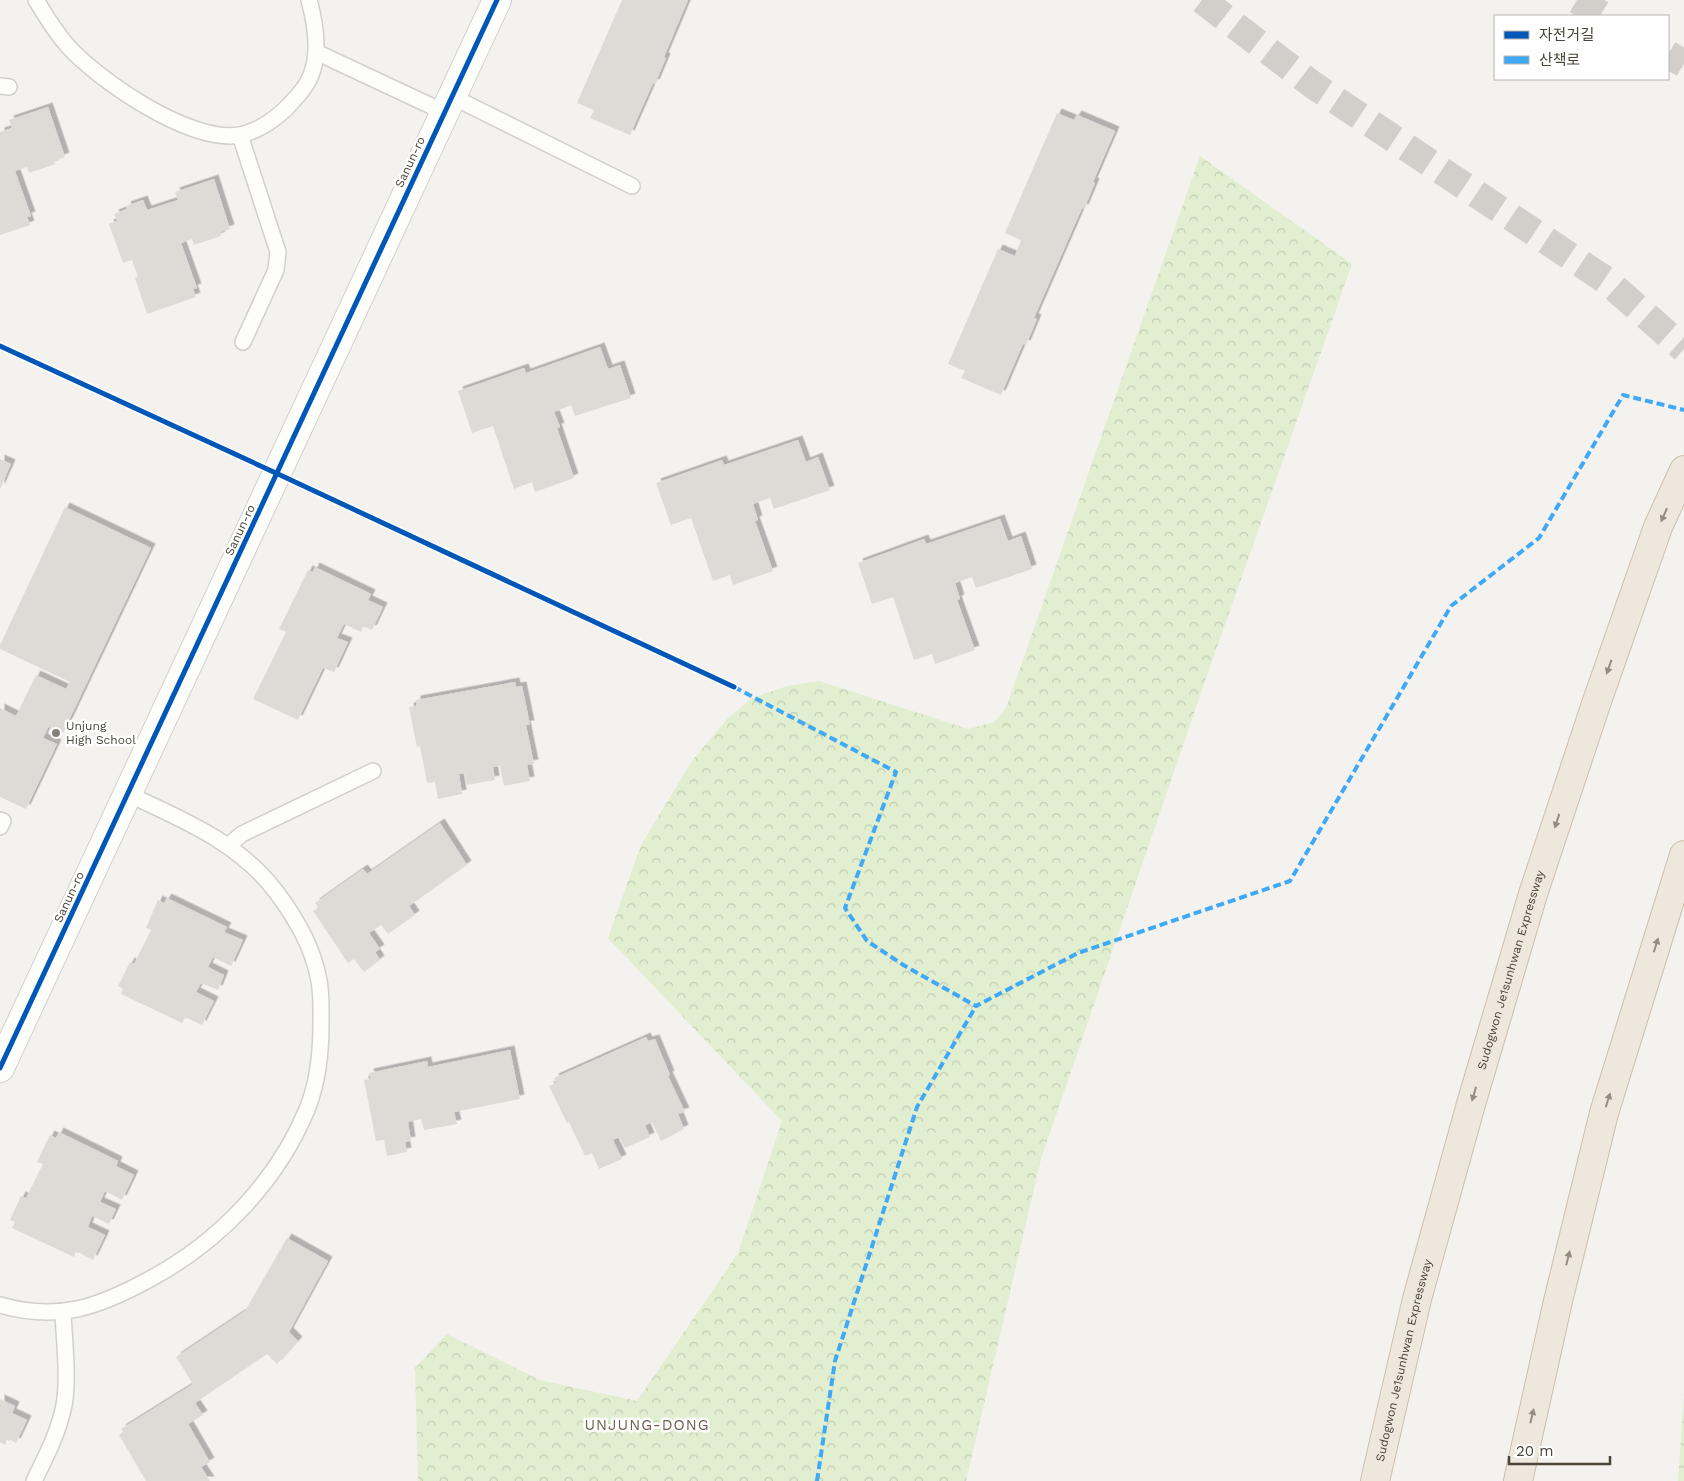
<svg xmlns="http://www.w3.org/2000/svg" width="1684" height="1481" viewBox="0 0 1684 1481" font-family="'Work Sans','Noto Sans KR',sans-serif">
<defs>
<pattern id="forest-crowns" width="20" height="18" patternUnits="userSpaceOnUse" patternTransform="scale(1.25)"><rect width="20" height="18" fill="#e1eecf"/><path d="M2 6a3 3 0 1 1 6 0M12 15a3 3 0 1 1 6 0" fill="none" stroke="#c3cdb2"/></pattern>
<filter id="shadow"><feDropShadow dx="4.5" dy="-4.5" stdDeviation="0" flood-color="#0004"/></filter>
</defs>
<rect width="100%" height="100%" fill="#f4f2ee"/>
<g fill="url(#forest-crowns)">
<path d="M1200 156 1352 264 1203 687 1041 1159 966 1481H418L415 1368 447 1334 540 1380 637 1401 738 1253 782 1121 608 938 641 845 692 761 727 719 752 698 787 686 819 681 968 729 994 722 1006 708Z"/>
<path d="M1684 1397V1481H1678Z"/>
</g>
<g fill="#dedbd6" filter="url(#shadow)">
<path d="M622 0H688L664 57 666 58 655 84 653 83 630 135 590 118 594 110 577 103Z"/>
<path d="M48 107 65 157 54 161 55 164 29 173 27 167 15 171 31 216 27 217 30 225 0 235V132L12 128 9 120Z"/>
<path d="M1057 113 1074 120 1077 115 1115 131 1093 182 1095 183 1084 209 1082 208 1034 318 1037 319 1026 345 1023 344 1001 395 961 378 965 371 948 364 998 249 1015 256 1021 240 1005 233Z"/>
<path d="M214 179 230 229 220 232 221 236 194 245 192 239 181 243 197 288 193 289 196 297 147 314 135 278 138 277 132 260 123 263 109 224 117 221 114 214 127 209 126 206 143 200 147 210 178 200 175 192Z"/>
<path d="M600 347 608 369 620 365 631 398 575 416 571 405 554 412 560 427 557 428 574 478 535 492 532 482 514 489 493 426 472 433 458 391 524 368 526 373Z"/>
<path d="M798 440 806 462 818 457 830 490 774 509 770 498 753 504 758 520 755 521 773 571 733 585 730 575 713 581 691 518 671 525 656 483 722 460 724 465Z"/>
<path d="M0 459 11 464 0 489Z"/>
<path d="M65 507 151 548 63 733 49 726 43 738 57 744 26 809 0 797V708L16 716 36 675 66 689 70 682 0 649V645Z"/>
<path d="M1000 519 1008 541 1021 536 1032 569 976 588 972 577 955 583 960 599 957 600 975 650 935 664 932 654 914 660 893 597 872 604 858 563 924 539 926 544Z"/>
<path d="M315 567 371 594 368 600 383 607 372 630 363 626 361 632 344 624 337 638 348 642 334 672 323 668 298 720 253 699 286 632 279 629 308 570 313 572Z"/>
<path d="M515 682 516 687 522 686 530 725H526L534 764 527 765 530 781 504 786 500 766 493 767 495 780 467 785 465 773 459 774 462 794 438 799 435 782 427 783 420 746 417 747 409 707 416 706V700Z"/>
<path d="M440 823 467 865 409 906 415 915 388 934 381 925 369 933 380 949 375 952 380 960 364 972 354 959 348 963 313 911 318 908 315 903 363 869 367 874Z"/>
<path d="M167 898 227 927 224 932 243 940 231 966 213 957 208 967 224 975 218 990 201 983 196 992 214 1001 202 1025 185 1017 182 1023 121 994 123 989 118 986 130 962 134 964 151 930 146 928 158 900 164 903Z"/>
<path d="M646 1037 648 1041 655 1039 670 1075 668 1076 685 1112 678 1114 684 1129 661 1141 652 1122 645 1125 650 1137 625 1148 619 1137 613 1140 622 1159 599 1169 592 1153 585 1156 569 1122 567 1123 549 1086 556 1083 554 1078Z"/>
<path d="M510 1050 520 1099 454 1112 457 1124 424 1130 421 1119 408 1122 411 1141 405 1142 407 1152 387 1156 384 1140 376 1141 364 1080 371 1079 369 1073 427 1061 428 1067Z"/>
<path d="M59 1132 118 1161 116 1166 134 1175 122 1200 105 1191 100 1202 116 1209 109 1224 92 1216 88 1227 105 1235 93 1260 76 1251 74 1257 12 1228 15 1222 10 1220 21 1196 26 1198 43 1164 37 1162 50 1135 56 1138Z"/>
<path d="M287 1238 328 1261 289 1332 298 1341 277 1364 267 1354 195 1403 203 1415 188 1424 210 1462 201 1467 210 1481H146L119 1435 123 1432 121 1429 193 1384 176 1357 245 1311Z"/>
<path d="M0 1399 15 1406 12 1413 27 1420 16 1443 7 1438 5 1445 0 1442Z"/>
</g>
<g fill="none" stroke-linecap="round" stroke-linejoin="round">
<g stroke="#d2cfca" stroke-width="28" stroke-dasharray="28 14" stroke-linecap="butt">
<path d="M1202 0 1313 85 1607 281 1684 349"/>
<path d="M1577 0 1604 16"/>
<path d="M1668 54 1684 64"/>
</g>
<defs>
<g id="service">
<path d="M36 0C45 15 55 31 66 44 97 80 191 144 240 135 259 131 279 117 291 103 299 95 307 86 311 75 320 53 315 22 309 0"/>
<path d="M316 52 444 112"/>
<path d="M0 86 9 87"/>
<path d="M451 96 632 186"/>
<path d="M240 135 278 252 276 270 243 342"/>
<path d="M0 820 3 821 0 827"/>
<path d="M229 845 242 834 373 771"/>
<path d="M0 1305C58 1322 99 1307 150 1279 219 1242 278 1181 308 1107 318 1081 321 1052 321 1024 321 1009 322 991 318 976 312 946 295 917 277 893 239 842 183 820 128 794"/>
<path d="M34 1481C46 1456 59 1432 64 1405 69 1378 64 1340 63 1312"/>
</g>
<path id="minor" d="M0 1068 497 0"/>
<g id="motorway">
<path id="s1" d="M1375 1481 1417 1299 1471 1104 1533 894 1596 704 1658 527 1684 470"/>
<path d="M1518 1481 1558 1301 1604 1113 1684 855"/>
</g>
</defs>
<use href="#service" stroke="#d2d0cb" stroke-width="18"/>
<use href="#minor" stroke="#d2d0cb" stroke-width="30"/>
<use href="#motorway" stroke="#ccbfa9" stroke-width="30"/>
<use href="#service" stroke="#fdfdfc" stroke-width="15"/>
<use href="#minor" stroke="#fdfdfc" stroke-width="28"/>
<use href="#motorway" stroke="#ede8db" stroke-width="28"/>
<g stroke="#3fa9f5" stroke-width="4" stroke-dasharray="8 4" stroke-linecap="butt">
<path d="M734 687 896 772 845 908 867 941 905 966 976 1006 1078 953 1290 881 1451 606 1539 538 1623 395 1684 410"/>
<path d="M817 1481 835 1361 917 1107 976 1006"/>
</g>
<defs>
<g id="cycleway">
<path d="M0 346 278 474 734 687"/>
<path d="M0 1068 497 0"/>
</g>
</defs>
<use href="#cycleway" stroke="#fff" stroke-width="8"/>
<use href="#cycleway" stroke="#0057b8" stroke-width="5"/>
</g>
<defs><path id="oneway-solid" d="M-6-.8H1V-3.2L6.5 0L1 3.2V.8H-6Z" transform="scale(1.25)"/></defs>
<g fill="#948e82">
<use href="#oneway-solid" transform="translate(1664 515) rotate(114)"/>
<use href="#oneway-solid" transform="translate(1609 667) rotate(109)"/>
<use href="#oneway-solid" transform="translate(1557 821) rotate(108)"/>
<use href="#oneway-solid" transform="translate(1656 945) rotate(-73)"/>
<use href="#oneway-solid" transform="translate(1474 1094) rotate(106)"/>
<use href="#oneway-solid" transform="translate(1608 1100) rotate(-73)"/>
<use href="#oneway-solid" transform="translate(1568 1258) rotate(-76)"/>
<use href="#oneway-solid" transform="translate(1532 1416) rotate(-77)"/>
</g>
<circle fill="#868178" stroke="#fff" stroke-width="2" cx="56" cy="733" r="5"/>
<g text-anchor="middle" stroke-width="5" stroke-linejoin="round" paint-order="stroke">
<g font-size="12" fill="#4b4439" stroke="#fff">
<text transform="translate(410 162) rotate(-65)" y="4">Sanun-ro</text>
<text transform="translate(240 530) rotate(-65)" y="4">Sanun-ro</text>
<text transform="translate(69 897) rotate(-65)" y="4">Sanun-ro</text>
<text dy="4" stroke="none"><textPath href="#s1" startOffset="529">Sudogwon Je1sunhwan Expressway</textPath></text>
<text dy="4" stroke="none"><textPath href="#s1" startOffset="124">Sudogwon Je1sunhwan Expressway</textPath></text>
</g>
<g font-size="12" fill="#4b4439" stroke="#fff" text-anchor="start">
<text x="66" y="730">Unjung<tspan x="66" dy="14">High School</tspan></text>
</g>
<g font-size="15" letter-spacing="1" fill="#6e6250" stroke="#fff">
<text x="647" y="1430">UNJUNG-DONG</text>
</g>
</g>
<rect x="1494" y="15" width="175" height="65" fill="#ffffff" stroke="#b7b4b0"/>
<rect x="1504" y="31" width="25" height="8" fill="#0057b8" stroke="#b7b4b0"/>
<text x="1539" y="40" font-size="15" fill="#4b4439">자전거길</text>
<rect x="1504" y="56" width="25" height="8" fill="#3fa9f5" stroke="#b7b4b0"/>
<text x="1539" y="65" font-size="15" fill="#4b4439">산책로</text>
<path d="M1509 1456v8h101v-8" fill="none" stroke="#4b4439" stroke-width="2.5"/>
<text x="1516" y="1456" font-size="15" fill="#4b4439" stroke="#ffffff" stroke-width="4" paint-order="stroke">20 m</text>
</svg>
